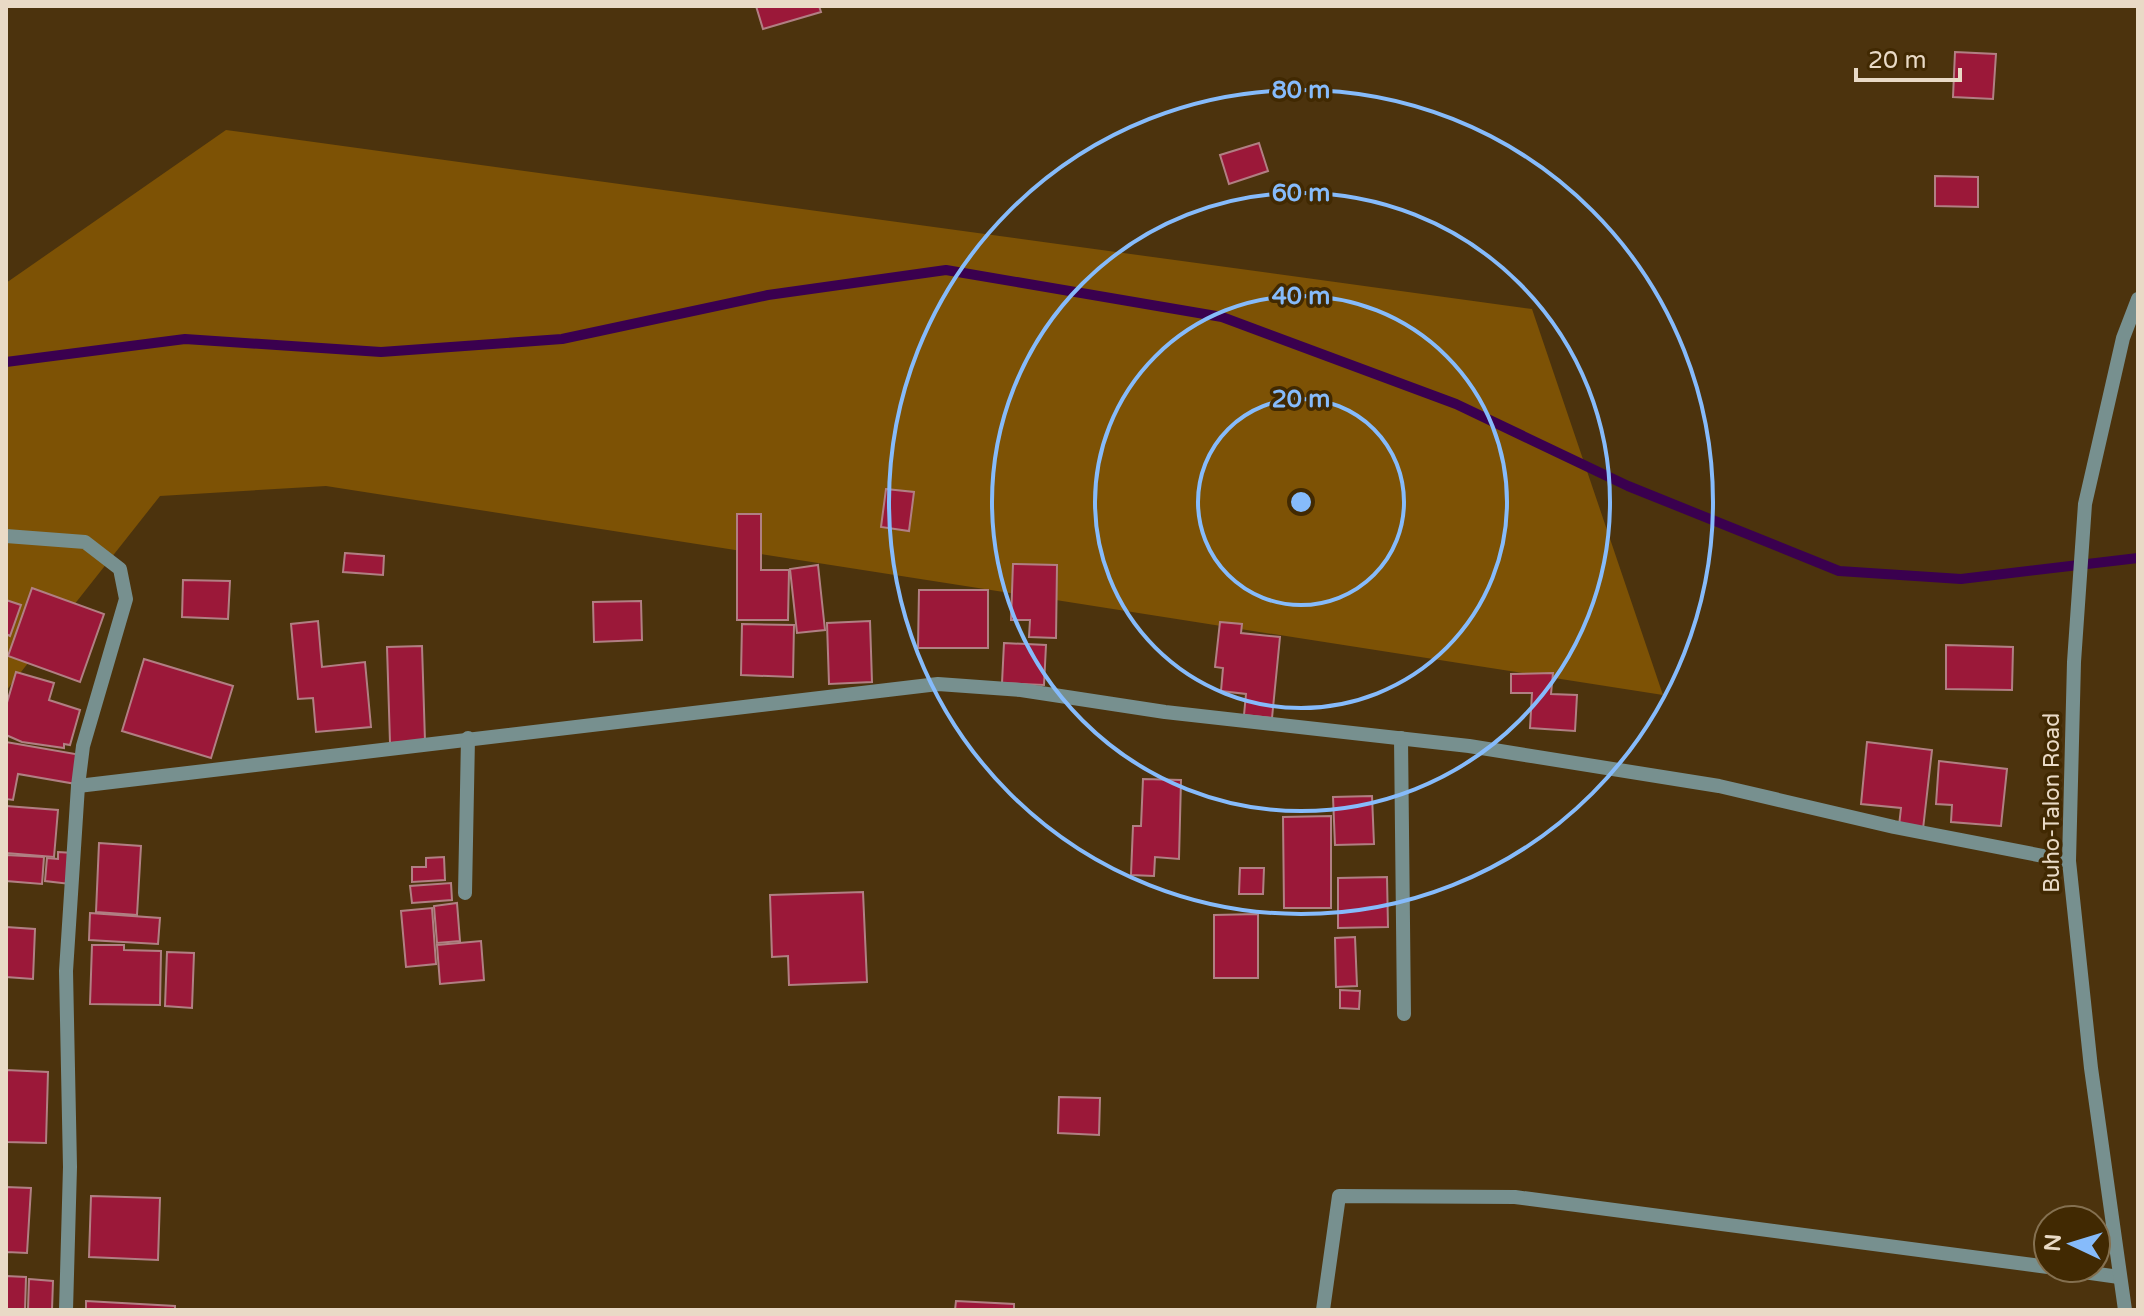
<svg xmlns="http://www.w3.org/2000/svg" width="2144" height="1316" viewBox="0 0 2144 1316" font-family="'Varela Round',sans-serif">
<rect width="100%" height="100%" fill="#4c330d"/>
<path fill="#7d5205" d="M226 130 1532 309 1663 695 326 486 160 496 6 691V283Z"/>
<g fill="none" stroke-linecap="round" stroke-linejoin="round">
<path stroke="#3a004f" stroke-width="10" d="M6 362 185 339 381 352 562 339 768 295 946 270 1222 317 1456 404 1628 486 1839 571 1961 579 2138 558"/>
</g>
<g fill="#9b1839" stroke="#b17f83" stroke-width="2">
<path d="M756 6H819L821 12 763 29Z"/>
<path d="M1955 52 1996 54 1993 99 1953 97Z"/>
<path d="M1259 143 1268 171 1229 184 1220 155Z"/>
<path d="M1935 176 1978 177V207L1935 206Z"/>
<path d="M886 489 914 492 909 531 881 527Z"/>
<path d="M737 514H761V570H789L788 620H737Z"/>
<path d="M345 553 384 556 383 575 343 572Z"/>
<path d="M1013 564 1057 565 1056 638 1029 637 1030 620H1011Z"/>
<path d="M818 565 825 630 797 633 790 569Z"/>
<path d="M183 580 230 581 228 619 182 617Z"/>
<path d="M32 588 104 614 80 682 8 656Z"/>
<path d="M919 590H988V648H918Z"/>
<path d="M6 600 21 605 10 636 6 634Z"/>
<path d="M641 601 642 640 594 642 593 602Z"/>
<path d="M318 621 322 667 365 662 371 727 316 732 313 698 298 699 291 624Z"/>
<path d="M870 621 872 682 829 684 827 623Z"/>
<path d="M1220 622 1242 624 1241 633 1280 637 1272 718 1244 715 1246 694 1221 691 1223 668 1215 667Z"/>
<path d="M742 624 794 625 793 677 741 675Z"/>
<path d="M1004 643 1046 645 1044 685 1002 683Z"/>
<path d="M1946 645 2013 647 2012 690 1946 689Z"/>
<path d="M422 646 425 741 390 743 387 647Z"/>
<path d="M144 659 233 686 211 758 122 731Z"/>
<path d="M16 672 54 683 49 700 80 710 70 745 64 744V748L22 742 6 735V706Z"/>
<path d="M1553 673 1551 694 1577 695 1575 731 1530 728 1532 693H1511V674Z"/>
<path d="M6 742 81 755 76 784 18 774 13 800 6 799Z"/>
<path d="M1867 742 1932 750 1923 829 1899 826 1901 808 1861 804Z"/>
<path d="M1939 761 2007 769 2001 826 1951 822 1952 805 1936 804Z"/>
<path d="M1143 779 1181 780 1179 859 1155 857 1154 876 1131 875 1133 826H1141Z"/>
<path d="M1372 796 1374 844 1335 845 1333 797Z"/>
<path d="M6 806 58 810 54 857 6 853Z"/>
<path d="M1331 816V908H1284L1283 817Z"/>
<path d="M99 843 141 846 137 915 96 912Z"/>
<path d="M58 852 73 853 70 884 45 881 47 858 58 859Z"/>
<path d="M6 855 44 857 42 884 6 881Z"/>
<path d="M444 857 445 880 412 882V867H426V858Z"/>
<path d="M1240 868H1264L1263 894H1239Z"/>
<path d="M1387 877 1388 927 1338 928V878Z"/>
<path d="M451 883 452 900 412 903 410 886Z"/>
<path d="M863 892 867 982 789 985 788 956 772 957 770 895Z"/>
<path d="M457 903 460 941 437 943 434 906Z"/>
<path d="M432 908 436 964 406 967 401 911Z"/>
<path d="M90 913 160 918 158 944 89 940Z"/>
<path d="M1258 914V978H1214V915Z"/>
<path d="M6 927 35 929 33 979 6 977Z"/>
<path d="M1355 937 1357 986 1336 987 1335 938Z"/>
<path d="M481 941 484 980 440 984 437 945Z"/>
<path d="M92 945H124V950L161 951 160 1005 90 1004Z"/>
<path d="M167 952 194 953 192 1008 165 1006Z"/>
<path d="M1340 990 1360 991 1359 1009 1340 1008Z"/>
<path d="M6 1070 48 1072 46 1143 6 1142Z"/>
<path d="M1059 1097 1100 1098 1099 1135 1058 1133Z"/>
<path d="M6 1187 31 1188 27 1253 7 1252 6 1260Z"/>
<path d="M91 1196 160 1198 158 1260 89 1257Z"/>
<path d="M6 1276 26 1277 25 1310H6Z"/>
<path d="M29 1279 53 1281 52 1310H28Z"/>
<path d="M86 1301 175 1306V1310H86Z"/>
<path d="M956 1301 1014 1304V1310H955Z"/>
</g>
<g fill="none" stroke-linecap="round" stroke-linejoin="round">
<g stroke="#77908f" stroke-width="14">
<path d="M6 536 85 542 120 569 126 599 83 746 78 786 66 971 70 1167 66 1310"/>
<path d="M1401 738 1404 1014"/>
<path d="M78 786 938 684 1021 690 1165 712 1469 746 1719 786 1894 827 2069 861"/>
<path d="M465 893 468 738"/>
<path d="M2055 1268 2119 1277"/>
<path d="M1323 1310 1339 1196 1515 1197 2048 1267"/>
<path d="M2125 1310 2091 1068 2069 861 2074 662 2085 504 2123 338 2138 299"/>
</g>
</g>
<g fill="none" stroke="#86bbfb" stroke-width="4">
<circle cx="1301" cy="502" r="103"/>
<circle cx="1301" cy="502" r="206"/>
<circle cx="1301" cy="502" r="309"/>
<circle cx="1301" cy="502" r="412"/>
</g>
<g text-anchor="middle" stroke-width="7" stroke-linejoin="round" paint-order="stroke">
<g font-size="22" fill="#e9dac6" stroke="#412902">
<text transform="translate(2051 803) rotate(-90)" y="8">Buho-Talon Road</text>
</g>
</g>
<circle cx="1301" cy="502" r="12" fill="#86bbfb" stroke="#412902" stroke-width="4"/>
<g font-size="24" text-anchor="middle" font-weight="bold" fill="#86bbfb" stroke="#412902" stroke-width="7" stroke-linejoin="round" paint-order="stroke">
<text x="1301" y="98">80 m</text>
<text x="1301" y="201">60 m</text>
<text x="1301" y="304">40 m</text>
<text x="1301" y="407">20 m</text>
</g>
<rect width="2144" height="1316" fill="none" stroke="#e9dac6" stroke-width="16"/>
<g transform="translate(2072 1244) rotate(274)"><circle r="38" fill="#412902" stroke="#847050" stroke-width="2"/>
<path d="M0-6L14 30L0 20L-14 30Z" fill="#86bbfb"/>
<text y="-12" font-size="22" font-weight="bold" text-anchor="middle" fill="#e9dac6">N</text>
</g>
<path d="M1856 68v12h104v-12" fill="none" stroke="#e9dac6" stroke-width="4"/>
<text x="1868" y="68" font-size="24" fill="#e9dac6" stroke="#412902" stroke-width="6" paint-order="stroke">20 m</text>
</svg>
